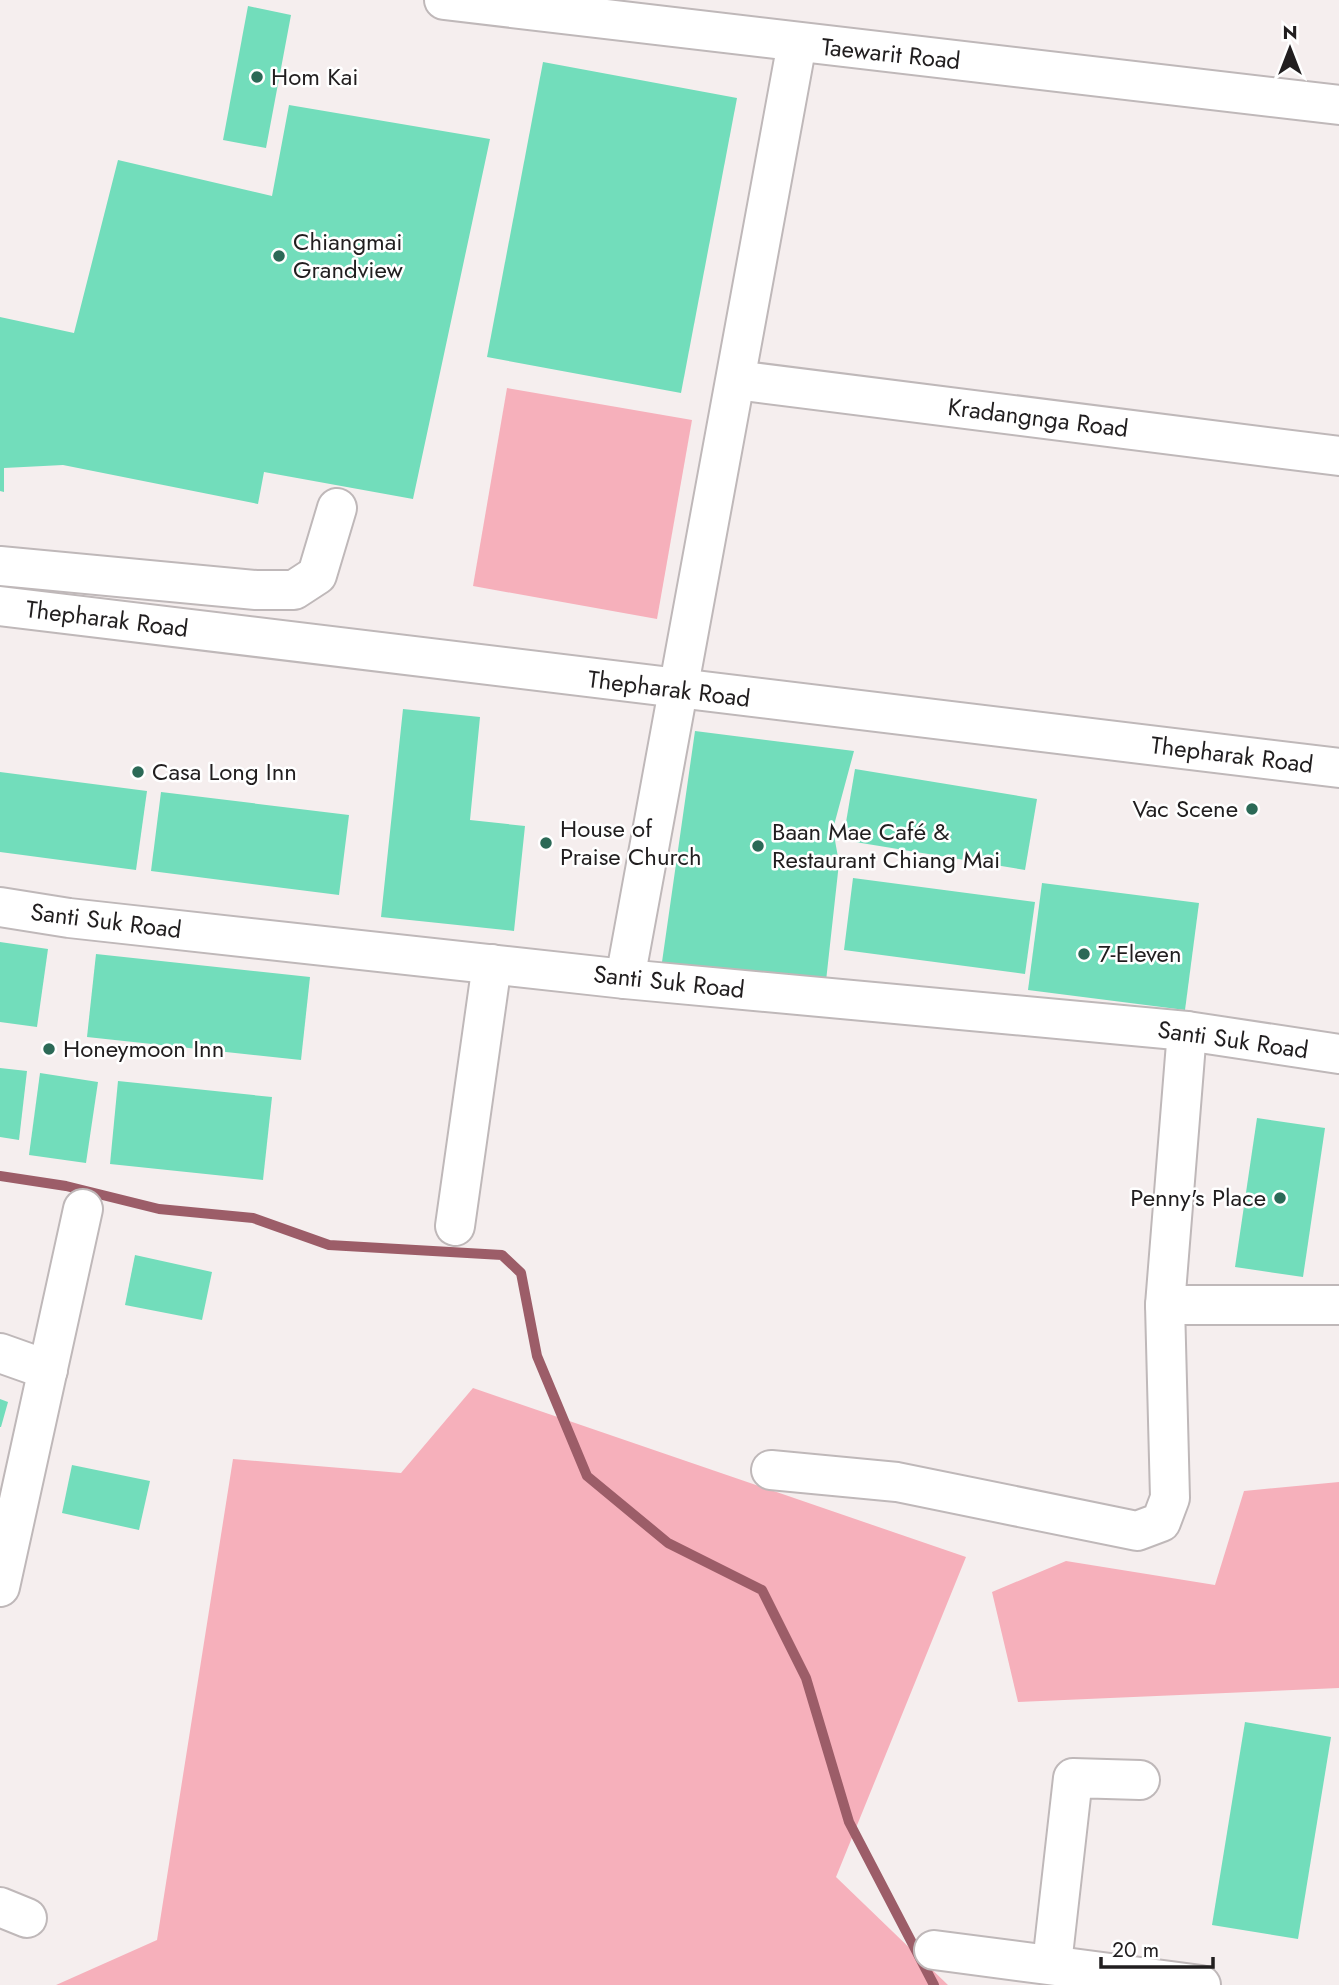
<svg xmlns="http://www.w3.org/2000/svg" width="1339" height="1985" viewBox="0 0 1339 1985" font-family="Jost,sans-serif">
<rect width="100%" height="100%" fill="#f5eeee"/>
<g fill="#f6b0bb">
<path d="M507 388 692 420 657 619 473 586Z"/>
<path d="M473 1388 966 1557 836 1877 948 1985H56L157 1940 233 1459 401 1473Z"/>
<path d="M1339 1482V1688L1018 1702 992 1592 1066 1561 1215 1585 1244 1491Z"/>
</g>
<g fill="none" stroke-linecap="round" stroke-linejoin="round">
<path stroke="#9c5d68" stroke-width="10" d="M0 1176 66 1186 159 1209 253 1218 329 1245 502 1255 521 1273 537 1356 587 1476 668 1543 762 1590 806 1678 849 1822 934 1985"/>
</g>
<g fill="#72ddbb">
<path d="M248 6 291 15 266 148 223 140Z"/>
<path d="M543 62 737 98 681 393 487 357Z"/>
<path d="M289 105 490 139 413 499 264 472 258 504 63 465 4 468V492L0 491V317L74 333 118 160 272 196Z"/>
<path d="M403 709 480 717 470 820 525 826 514 931 381 917Z"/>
<path d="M695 731 854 751 833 829 839 863 826 981 662 962Z"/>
<path d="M855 769 1037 799 1025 870 843 840Z"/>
<path d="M0 772 147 791 136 870 0 852Z"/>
<path d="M161 792 349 815 339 895 151 871Z"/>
<path d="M853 878 1035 902 1025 974 844 950Z"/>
<path d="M1042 883 1199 903 1185 1010 1028 990Z"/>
<path d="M0 942 48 949 37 1027 0 1022Z"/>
<path d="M96 954 310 977 301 1060 87 1037Z"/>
<path d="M0 1068 27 1071 19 1140 0 1137Z"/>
<path d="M40 1073 98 1082 86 1163 29 1155Z"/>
<path d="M118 1081 272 1097 263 1180 110 1164Z"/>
<path d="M1257 1118 1325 1128 1303 1277 1235 1267Z"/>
<path d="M135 1255 212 1272 202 1320 125 1305Z"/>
<path d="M0 1399 8 1402 1 1427H0Z"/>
<path d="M72 1465 150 1481 139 1530 62 1513Z"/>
<path d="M1245 1722 1331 1737 1298 1939 1212 1925Z"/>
</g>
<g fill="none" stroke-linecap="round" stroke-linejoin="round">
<defs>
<g id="minor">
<path d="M444 0 1339 105"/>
<path d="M736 380 1339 456"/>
<path d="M0 566 256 590H294L317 575 337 508"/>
<path d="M0 606 1339 768"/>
<path d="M0 907 69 918 625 979 1187 1031 1339 1054"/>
<path d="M625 979 797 43"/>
<path d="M455 1226 492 964"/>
<path d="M1165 1305H1339"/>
<path d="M0 1353 48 1370"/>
<path d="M771 1470 897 1482 1137 1531 1161 1522 1170 1498 1165 1305 1187 1031"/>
<path d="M0 1587 83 1209"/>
<path d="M0 1907 27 1918"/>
<path d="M934 1950 1201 1985"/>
<path d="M1052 1964 1073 1778 1140 1780"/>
</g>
</defs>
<use href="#minor" stroke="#bfb8b9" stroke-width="42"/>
<use href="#minor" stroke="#fff" stroke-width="38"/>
</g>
<g fill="#2b6956" stroke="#fff" stroke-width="2.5">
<circle cx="257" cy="77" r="7"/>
<circle cx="279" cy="256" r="7"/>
<circle cx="138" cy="772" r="7"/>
<circle cx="1252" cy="809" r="7"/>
<circle cx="546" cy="843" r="7"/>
<circle cx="758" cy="846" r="7"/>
<circle cx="1084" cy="954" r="7"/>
<circle cx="49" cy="1049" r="7"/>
<circle cx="1280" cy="1198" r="7"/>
</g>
<g text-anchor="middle" stroke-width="5" stroke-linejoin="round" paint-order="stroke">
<g font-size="24" fill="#211e1f" stroke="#fff">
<text transform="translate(891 54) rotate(6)" y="8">Taewarit Road</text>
<text transform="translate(1038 418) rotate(7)" y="8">Kradangnga Road</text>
<text transform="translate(107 619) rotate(7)" y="8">Thepharak Road</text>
<text transform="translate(669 689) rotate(7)" y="8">Thepharak Road</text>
<text transform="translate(1232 755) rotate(7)" y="8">Thepharak Road</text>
<text transform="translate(106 921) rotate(7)" y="8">Santi Suk Road</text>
<text transform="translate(669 982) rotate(6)" y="8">Santi Suk Road</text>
<text transform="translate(1233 1040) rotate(8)" y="8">Santi Suk Road</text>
</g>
<g font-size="24" fill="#211e1f" stroke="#fff" text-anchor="start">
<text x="271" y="85">Hom Kai</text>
<text x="293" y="250">Chiangmai<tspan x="293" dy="28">Grandview</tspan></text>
<text x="152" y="780">Casa Long Inn</text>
<text x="1238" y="817" text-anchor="end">Vac Scene</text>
<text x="560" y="837">House of<tspan x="560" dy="28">Praise Church</tspan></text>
<text x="772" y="840">Baan Mae Café &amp;<tspan x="772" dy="28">Restaurant Chiang Mai</tspan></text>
<text x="1098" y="962">7-Eleven</text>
<text x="63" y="1057">Honeymoon Inn</text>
<text x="1266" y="1206" text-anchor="end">Penny's Place</text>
</g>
</g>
<g transform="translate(1290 49)" stroke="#ffffff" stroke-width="5" paint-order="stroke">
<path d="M0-5L12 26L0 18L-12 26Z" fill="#211e1f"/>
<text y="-10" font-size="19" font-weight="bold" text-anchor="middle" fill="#211e1f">N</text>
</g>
<path d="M1101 1957v10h112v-10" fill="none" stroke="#211e1f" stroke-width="3.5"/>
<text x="1112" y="1957" font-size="21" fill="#211e1f" stroke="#ffffff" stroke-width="5" paint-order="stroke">20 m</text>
</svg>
